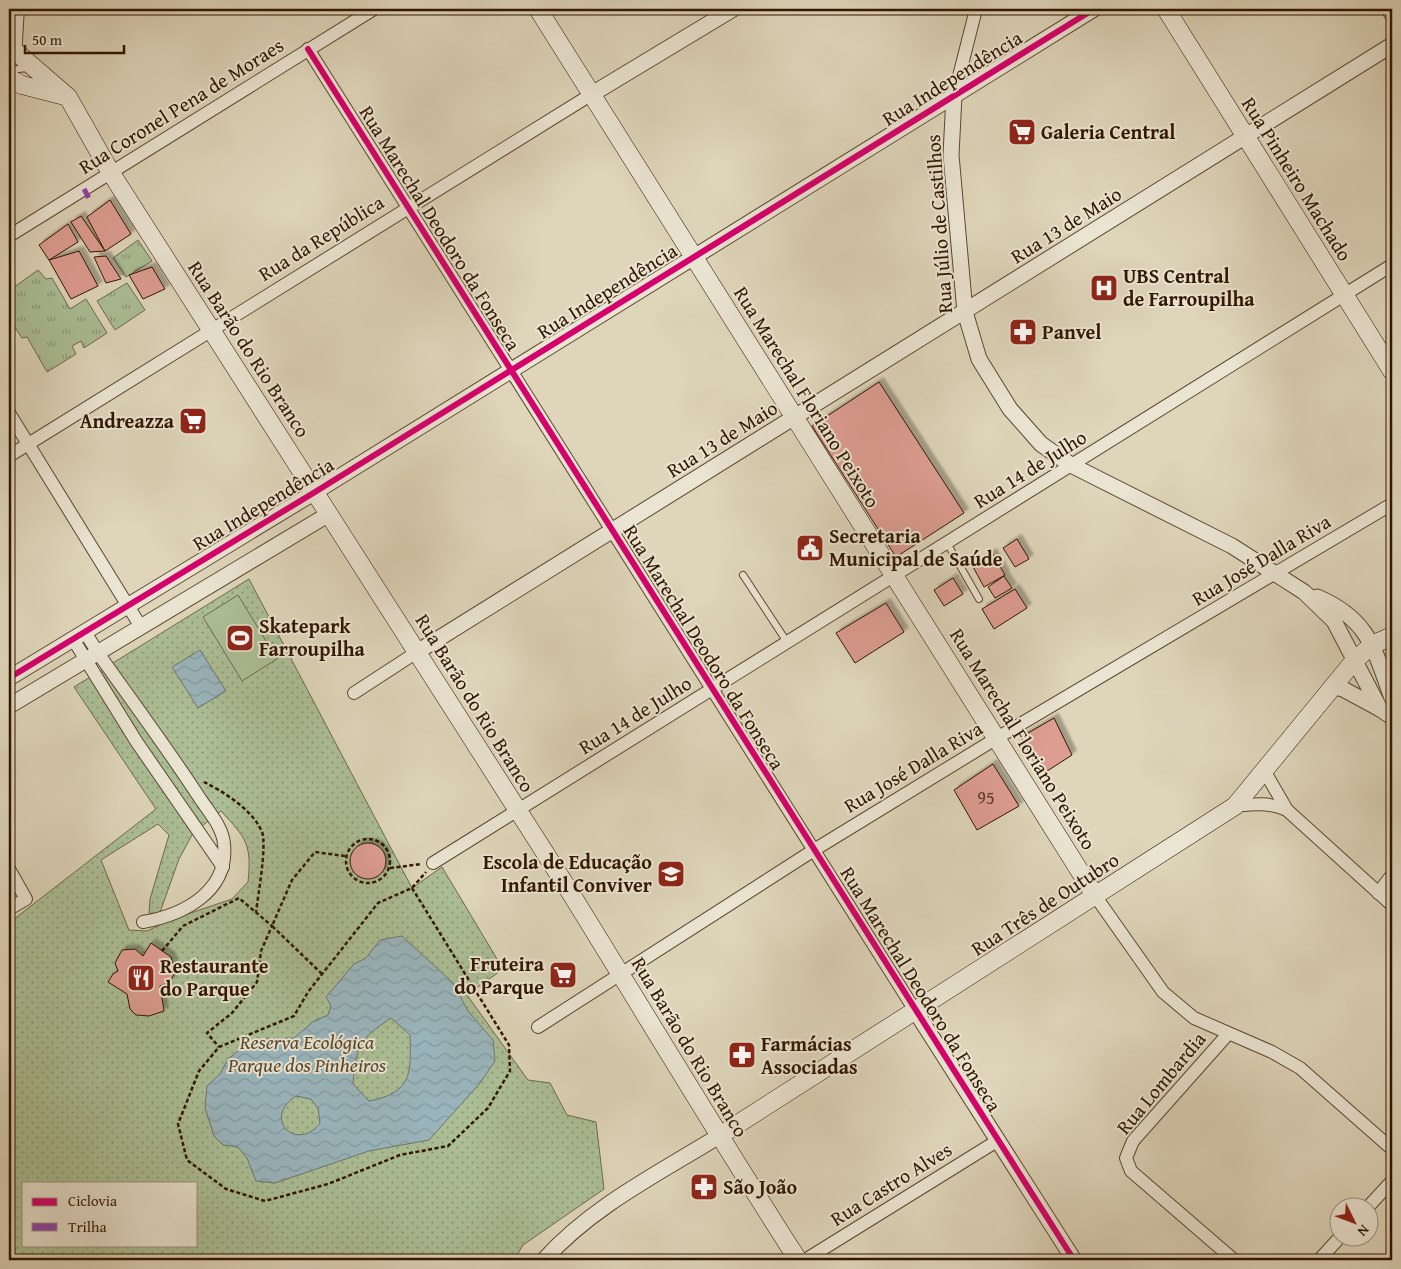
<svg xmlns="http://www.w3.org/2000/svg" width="1401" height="1269" viewBox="0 0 1401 1269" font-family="'Gentium Book Plus',serif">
<defs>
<pattern id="grass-tufts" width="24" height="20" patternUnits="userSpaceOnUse" patternTransform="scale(1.25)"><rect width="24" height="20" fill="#abbe95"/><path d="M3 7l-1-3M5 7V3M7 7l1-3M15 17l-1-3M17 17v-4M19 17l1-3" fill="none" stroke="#8c9977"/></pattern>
<pattern id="park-dots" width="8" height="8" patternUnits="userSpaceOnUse" patternTransform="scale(1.25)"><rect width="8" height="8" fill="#abbe95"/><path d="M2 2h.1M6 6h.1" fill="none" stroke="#8c9977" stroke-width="1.8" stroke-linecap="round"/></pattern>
<pattern id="water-waves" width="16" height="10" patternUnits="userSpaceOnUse" patternTransform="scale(1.25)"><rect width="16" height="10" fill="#99b5bc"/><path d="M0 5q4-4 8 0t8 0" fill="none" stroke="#849ba0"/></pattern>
<filter id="shadow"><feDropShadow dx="4.5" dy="-4.5" stdDeviation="1" flood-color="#0004"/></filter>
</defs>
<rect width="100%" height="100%" fill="#ded5ba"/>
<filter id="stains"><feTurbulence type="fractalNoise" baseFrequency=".004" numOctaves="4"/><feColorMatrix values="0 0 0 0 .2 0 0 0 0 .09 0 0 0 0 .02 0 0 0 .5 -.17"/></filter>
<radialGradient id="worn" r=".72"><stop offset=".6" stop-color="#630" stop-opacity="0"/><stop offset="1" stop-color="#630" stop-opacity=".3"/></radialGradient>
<g fill="url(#grass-tufts)" stroke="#6e6a4a">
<path d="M138 240 152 261 126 277 113 258Z"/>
<path d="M38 270 46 279 52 278 70 309 86 299 107 333 84 348 81 341 72 346 76 354 47 372 27 337 22 338 9 318V291Z"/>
<path d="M127 283 145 310 115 330 97 301Z"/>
</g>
<path fill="url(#park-dots)" stroke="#6e6a4a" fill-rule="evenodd" d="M249 579 412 888 442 867 503 969 467 995 528 1080 550 1083 567 1115 596 1122 604 1189 523 1245 514 1260H9V923L156 809 74 687ZM221 811C246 838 252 844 248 882L232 899 170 920 147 931 129 930 101 860 158 824 169 835 150 899 149 913 159 915 179 859 193 833ZM24 1183H196V1245H24Z"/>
<path fill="#abbe95" stroke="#6e6a4a" d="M238 595 277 659 242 681 203 617Z"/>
<g fill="url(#water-waves)" stroke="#6f7571" fill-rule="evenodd">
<path d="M200 650 226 691 198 708 172 667Z"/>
<path d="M402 936 453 983 468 1011 493 1040 495 1061 480 1083 429 1140 369 1151 275 1183 256 1181 247 1158 238 1147 223 1145 214 1136 205 1108 207 1086 220 1074 228 1059 246 1045 265 1039 294 1038 314 1021 328 1015 331 1006 326 997 354 964 366 958 380 940ZM391 1018 410 1035C411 1074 412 1093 369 1101L353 1084C356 1046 359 1039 391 1018ZM296 1096 311 1099 318 1108 320 1123C297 1153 261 1119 296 1096Z"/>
</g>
<g fill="#dd9d91" stroke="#311600" filter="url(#shadow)">
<path d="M110 200 131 234 105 251 87 217Z"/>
<path d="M81 216 105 251 90 252 71 222Z"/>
<path d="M68 224 78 242 49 260 39 245Z"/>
<path d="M79 251 98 286 71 299 49 260Z"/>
<path d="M106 256 121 279 106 283 94 257Z"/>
<path d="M152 267 165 289 143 299 129 275Z"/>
<path d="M879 382 964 513 896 557 812 426Z"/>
<path d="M1017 539 1029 559 1015 567 1003 548Z"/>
<path d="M992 553 1005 575 984 587 972 565Z"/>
<path d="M1004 576 1012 588 995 598 988 587Z"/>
<path d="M953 578 963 594 944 606 934 590Z"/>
<path d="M1015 589 1027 608 994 629 982 609Z"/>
<path d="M886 603 904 632 855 663 836 633Z"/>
<path d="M1054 718 1072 755 1041 775 1021 737Z"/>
<path d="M993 764 1019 806 977 830 954 790Z"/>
<circle cx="368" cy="861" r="18"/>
<path d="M151 943 171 957 175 972 170 982 160 986 164 1011 149 1016 136 1015 130 1009 127 994 108 982 113 974 118 971 115 963 122 950 135 949 143 956Z"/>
</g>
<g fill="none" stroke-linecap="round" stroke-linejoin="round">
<defs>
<g id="service">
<path d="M9 70 28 68"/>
<path d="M947 543 979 599"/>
<path d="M743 575 787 642"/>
</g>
<g id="minor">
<path d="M308 49 916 1012"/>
<path d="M954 96 976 9"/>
<path d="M9 236 374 9"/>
<path d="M9 413 141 627"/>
<path d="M9 456 592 94"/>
<path d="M85 632 98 653C132 701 167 748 199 797 208 811 223 827 224 844 229 892 183 915 143 922"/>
<path d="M73 639 136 741 223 867"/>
<path d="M354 693 417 652"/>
<path d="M1265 772 1287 810 1392 905"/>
<path d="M1235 806C1254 804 1269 802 1287 810"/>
<path d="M433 863 1392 265"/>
<path d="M9 869 26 899 9 909"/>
<path d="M1378 893 1392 875"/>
<path d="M1096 897 1163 992 1194 1018 1272 1052 1300 1068 1392 1149"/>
<path d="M538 1027 814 850 997 738 1392 504"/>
<path d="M1228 1034 1133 1141 1126 1158 1131 1171 1234 1260"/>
<path d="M1368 1207 1392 1181"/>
<path d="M805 1260 997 1141"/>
<path d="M1319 1260 1341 1236"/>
</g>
<g id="tertiary">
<path d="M1389 9 1392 14"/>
<path d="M14 50 16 15"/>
<path d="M592 94 733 9"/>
<path d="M954 96 951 155 965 312 979 359 1010 409 1041 444 1071 465 1232 546 1304 592 1334 621 1380 709 1392 717"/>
<path d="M1317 597C1369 619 1374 649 1392 698"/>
<path d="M417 652 1392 45"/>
<path d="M9 678 315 492 1094 9"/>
<path d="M1333 687 1343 689 1380 709"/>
<path d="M9 706 329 514"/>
<path d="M916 1012 1074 1260"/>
<path d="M544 1260C591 1207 659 1173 719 1136"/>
</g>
<g id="secondary">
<path d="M538 9 1096 897"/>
<path d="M1166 9 1392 371"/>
<path d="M9 46 68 97 111 173C264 412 418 651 570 892 646 1015 720 1139 798 1260"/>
<path d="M9 78 22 85 65 96"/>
<path d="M719 1136 1235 806 1354 661 1372 645 1392 636"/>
</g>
</defs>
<use href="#service" stroke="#5c462e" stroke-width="8"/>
<use href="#minor" stroke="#5c462e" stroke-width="14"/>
<use href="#tertiary" stroke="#5c462e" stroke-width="17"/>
<use href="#secondary" stroke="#311600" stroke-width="19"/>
<g stroke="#311600" stroke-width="2.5" stroke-dasharray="4 2.5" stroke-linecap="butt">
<path d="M204 782C224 792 253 810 262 832 267 845 258 896 256 912"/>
<circle cx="368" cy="861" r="22"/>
<path d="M390 868 422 864"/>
<path d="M412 888 509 1045 510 1071 498 1091 488 1108 448 1146 400 1155 328 1184 265 1201 226 1189 187 1160 178 1124 199 1071 219 1047 294 1016 308 992 378 903 412 888 426 872"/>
<path d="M162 951 183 926 239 898 272 926 261 951 257 982 232 1013 207 1033 219 1047"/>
<path d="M322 974 272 926 292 880 315 852 345 856"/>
</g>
<use href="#service" stroke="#eae4d2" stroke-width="6"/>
<use href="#minor" stroke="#eae4d2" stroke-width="12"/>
<use href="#tertiary" stroke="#eae4d2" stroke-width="15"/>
<use href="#secondary" stroke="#eae4d2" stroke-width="18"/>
<path stroke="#8e44ad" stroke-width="5" stroke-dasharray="10 5" stroke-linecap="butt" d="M84 189 91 202"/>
<defs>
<g id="cycleway">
<path d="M308 49 1074 1260"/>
<path d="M9 678 315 492 1094 9"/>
</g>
</defs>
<use href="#cycleway" stroke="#eae4d2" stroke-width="9"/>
<use href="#cycleway" stroke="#d6006c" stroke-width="6"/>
</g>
<defs>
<symbol id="supermarket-square" viewBox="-11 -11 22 22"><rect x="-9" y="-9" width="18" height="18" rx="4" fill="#8f2418" stroke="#eae4d2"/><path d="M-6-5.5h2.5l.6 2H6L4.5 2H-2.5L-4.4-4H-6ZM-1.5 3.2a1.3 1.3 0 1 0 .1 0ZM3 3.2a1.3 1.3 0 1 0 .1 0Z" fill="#fff"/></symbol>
<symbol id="hospital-square" viewBox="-11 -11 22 22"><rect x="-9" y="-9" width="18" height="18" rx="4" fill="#8f2418" stroke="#eae4d2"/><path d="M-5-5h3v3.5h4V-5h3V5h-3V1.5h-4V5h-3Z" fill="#fff"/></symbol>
<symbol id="pharmacy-square" viewBox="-11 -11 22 22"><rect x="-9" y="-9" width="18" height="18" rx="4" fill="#8f2418" stroke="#eae4d2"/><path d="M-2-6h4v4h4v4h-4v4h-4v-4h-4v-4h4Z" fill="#fff"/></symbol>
<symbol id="civic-square" viewBox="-11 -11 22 22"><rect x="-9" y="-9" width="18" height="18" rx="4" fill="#8f2418" stroke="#eae4d2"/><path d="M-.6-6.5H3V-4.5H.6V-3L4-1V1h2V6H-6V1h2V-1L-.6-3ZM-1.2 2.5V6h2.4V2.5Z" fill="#fff"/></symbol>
<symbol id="stadium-square" viewBox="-11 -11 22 22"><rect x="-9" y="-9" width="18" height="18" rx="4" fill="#8f2418" stroke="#eae4d2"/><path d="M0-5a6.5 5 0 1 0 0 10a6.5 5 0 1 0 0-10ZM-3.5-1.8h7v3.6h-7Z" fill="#fff"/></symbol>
<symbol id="school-square" viewBox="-11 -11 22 22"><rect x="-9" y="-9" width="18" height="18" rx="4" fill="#8f2418" stroke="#eae4d2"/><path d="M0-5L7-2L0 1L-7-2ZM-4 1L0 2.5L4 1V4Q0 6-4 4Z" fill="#fff"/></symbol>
<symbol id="restaurant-square" viewBox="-11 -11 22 22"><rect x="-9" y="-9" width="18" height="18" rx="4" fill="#8f2418" stroke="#eae4d2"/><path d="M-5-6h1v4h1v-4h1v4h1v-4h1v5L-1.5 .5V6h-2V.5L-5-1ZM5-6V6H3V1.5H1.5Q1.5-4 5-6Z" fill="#fff"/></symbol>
</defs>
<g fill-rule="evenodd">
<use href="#supermarket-square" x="1006" y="116" width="32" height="32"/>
<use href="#hospital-square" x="1088" y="272" width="32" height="32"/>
<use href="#pharmacy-square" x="1007" y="316" width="32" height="32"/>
<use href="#supermarket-square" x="177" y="405" width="32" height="32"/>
<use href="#civic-square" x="794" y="532" width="32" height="32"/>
<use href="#stadium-square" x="224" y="622" width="32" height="32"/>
<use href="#school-square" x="655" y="858" width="32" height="32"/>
<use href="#supermarket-square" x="547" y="959" width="32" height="32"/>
<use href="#restaurant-square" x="125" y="962" width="32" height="32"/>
<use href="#pharmacy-square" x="726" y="1039" width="32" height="32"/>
<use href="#pharmacy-square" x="688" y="1171" width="32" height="32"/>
</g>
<g text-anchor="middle" stroke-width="4" stroke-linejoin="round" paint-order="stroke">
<g font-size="18" fill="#5c3824">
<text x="986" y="804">95</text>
</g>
<g font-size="20" fill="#311600" stroke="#eae4d2">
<text transform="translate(952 78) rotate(-32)" y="7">Rua Independência</text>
<text transform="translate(181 106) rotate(-32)" y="7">Rua Coronel Pena de Moraes</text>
<text transform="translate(1297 179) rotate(58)" y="7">Rua Pinheiro Machado</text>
<text transform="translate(939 224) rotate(-94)" y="7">Rua Júlio de Castilhos</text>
<text transform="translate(1066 225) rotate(-32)" y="7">Rua 13 de Maio</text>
<text transform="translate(440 228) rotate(58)" y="7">Rua Marechal Deodoro da Fonseca</text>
<text transform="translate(321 238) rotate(-32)" y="7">Rua da República</text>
<text transform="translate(607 291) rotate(-32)" y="7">Rua Independência</text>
<text transform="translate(249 349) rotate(57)" y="7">Rua Barão do Rio Branco</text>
<text transform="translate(807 397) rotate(58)" y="7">Rua Marechal Floriano Peixoto</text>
<text transform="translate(722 439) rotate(-32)" y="7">Rua 13 de Maio</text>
<text transform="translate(1030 469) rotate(-32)" y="7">Rua 14 de Julho</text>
<text transform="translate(263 504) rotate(-31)" y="7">Rua Independência</text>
<text transform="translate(1261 560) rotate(-31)" y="7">Rua José Dalla Riva</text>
<text transform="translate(704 647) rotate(58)" y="7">Rua Marechal Deodoro da Fonseca</text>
<text transform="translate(475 703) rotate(58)" y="7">Rua Barão do Rio Branco</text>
<text transform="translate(635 715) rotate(-32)" y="7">Rua 14 de Julho</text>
<text transform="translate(1023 739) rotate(58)" y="7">Rua Marechal Floriano Peixoto</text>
<text transform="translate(913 767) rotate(-31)" y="7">Rua José Dalla Riva</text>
<text transform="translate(1045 904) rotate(-33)" y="7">Rua Três de Outubro</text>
<text transform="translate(921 989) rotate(58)" y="7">Rua Marechal Deodoro da Fonseca</text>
<text transform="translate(690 1047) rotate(59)" y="7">Rua Barão do Rio Branco</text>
<text transform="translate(1161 1083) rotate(-50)" y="7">Rua Lombardia</text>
<text transform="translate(891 1184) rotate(-32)" y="7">Rua Castro Alves</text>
</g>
<g font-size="20" font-weight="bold" fill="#311600" stroke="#eae4d2" text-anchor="start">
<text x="1041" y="139">Galeria Central</text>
<text x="1123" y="283">UBS Central<tspan x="1123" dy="23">de Farroupilha</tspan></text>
<text x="1042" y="339">Panvel</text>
<text x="174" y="428" text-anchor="end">Andreazza</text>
<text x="829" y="543">Secretaria<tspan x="829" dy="23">Municipal de Saúde</tspan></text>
<text x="259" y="633">Skatepark<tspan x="259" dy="23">Farroupilha</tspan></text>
<text x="652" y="869" text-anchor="end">Escola de Educação<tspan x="652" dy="23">Infantil Conviver</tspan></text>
<text x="544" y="971" text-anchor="end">Fruteira<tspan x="544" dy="23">do Parque</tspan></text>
<text x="160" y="973">Restaurante<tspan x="160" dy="23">do Parque</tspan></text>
<text x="761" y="1051">Farmácias<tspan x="761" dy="23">Associadas</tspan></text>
<text x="723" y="1194">São João</text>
</g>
<g font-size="20" font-style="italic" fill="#56482d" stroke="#eae4d2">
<text x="307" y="1049">Reserva Ecológica<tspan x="307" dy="23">Parque dos Pinheiros</tspan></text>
</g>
</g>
<rect width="1401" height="1269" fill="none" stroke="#ded5ba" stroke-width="30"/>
<rect x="10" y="10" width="1381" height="1249" fill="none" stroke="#311600" stroke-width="2.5"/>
<rect x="15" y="15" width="1371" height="1239" fill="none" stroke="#311600"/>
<rect x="22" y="1182" width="175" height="65" fill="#eae4d2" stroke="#a0927e"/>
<rect x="32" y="1198" width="25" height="8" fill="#d6006c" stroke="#a0927e"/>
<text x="68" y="1206" font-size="15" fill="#311600">Ciclovia</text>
<rect x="32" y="1223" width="25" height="8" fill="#8e44ad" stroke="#a0927e"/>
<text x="68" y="1232" font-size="15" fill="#311600">Trilha</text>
<g transform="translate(1354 1222) rotate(132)"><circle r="24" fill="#eae4d2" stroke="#a0927e"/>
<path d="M0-4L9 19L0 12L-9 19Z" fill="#8f2418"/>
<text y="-8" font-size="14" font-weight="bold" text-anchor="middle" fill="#311600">N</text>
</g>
<path d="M25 45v8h99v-8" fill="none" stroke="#311600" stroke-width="2.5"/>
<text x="32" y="45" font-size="15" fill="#311600" stroke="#eae4d2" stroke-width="4" paint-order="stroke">50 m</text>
<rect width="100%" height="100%" filter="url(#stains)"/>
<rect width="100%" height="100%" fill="url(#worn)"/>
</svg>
